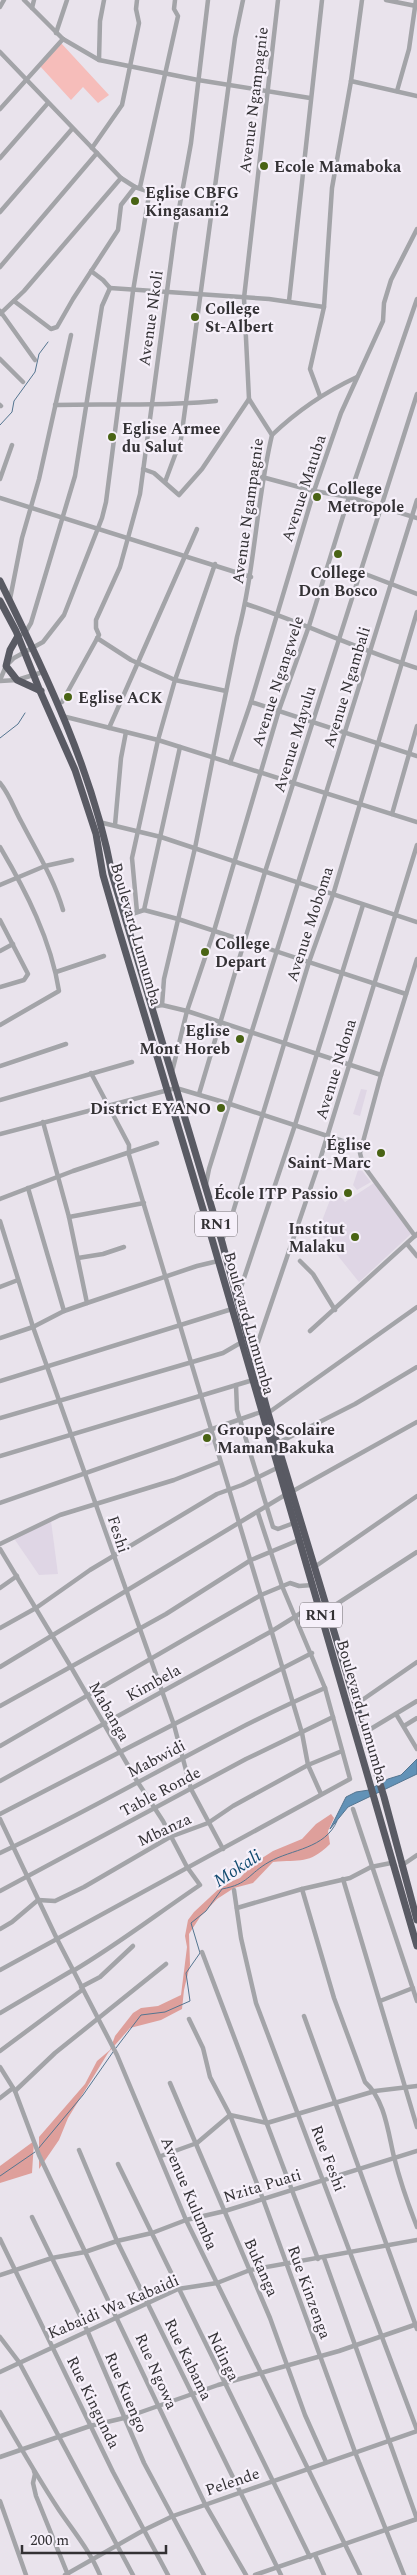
<svg xmlns="http://www.w3.org/2000/svg" width="417" height="2575" viewBox="0 0 417 2575" font-family="Spectral,serif">
<rect width="100%" height="100%" fill="#e9e3ec"/>
<g fill="#dfd6e5">
<path d="M361 1089 367 1090 360 1116 353 1114Z"/>
<path d="M359 1167 371 1182 357 1190 353 1185Z"/>
<path d="M374 1183 411 1234 359 1282 318 1231 330 1200 338 1194 345 1202Z"/>
<path d="M209 1430 213 1444 205 1447 201 1432Z"/>
<path d="M51 1521 58 1574 39 1575 13 1537Z"/>
</g>
<path fill="#f6bdba" d="M61 43 109 95 98 103 83 87 71 100 39 65Z"/>
<g fill="#de9f9b">
<path d="M331 1814 334 1818 328 1831 330 1844C308 1865 301 1859 273 1862L253 1883 234 1888 217 1899 200 1917 189 1934 190 1965 184 1990 182 2009 161 2020 130 2028 108 2053 68 2118 59 2140 39 2169V2137L85 2084 97 2061 110 2050 115 2036 133 2013 141 2008 158 2006 181 1995 187 1947 185 1936 188 1920 194 1912 223 1885 240 1878 253 1864 273 1851 302 1839 316 1824Z"/>
<path d="M34 2141 32 2173 0 2183V2166Z"/>
</g>
<path fill="#6292b7" stroke="#547590" d="M417 1759V1774L348 1807 330 1829 346 1797 356 1792 369 1790 388 1779 401 1775Z"/>
<g fill="none" stroke-linecap="round" stroke-linejoin="round">
<g stroke="#547590" stroke-width="1">
<path d="M0 425 12 412 14 401 35 372 39 354 48 342"/>
<path d="M0 738 18 724 25 713"/>
<path d="M116 2048 141 2015 165 2012 190 2001 186 1973 200 1953 191 1923 206 1911 222 1889C249 1884 248 1874 269 1862 292 1849 325 1849 337 1821"/>
<path d="M38 2149 83 2095 113 2052"/>
<path d="M0 2176 35 2152"/>
</g>
<g stroke="#a3a4a8" stroke-width="4.5">
<path d="M24 0 63 39 99 60 198 80 310 98"/>
<path d="M386 0 416 6"/>
<path d="M0 7 4 0"/>
<path d="M32 8 34 0"/>
<path d="M56 33 67 0"/>
<path d="M0 52 121 178 135 187 147 191 149 195 133 291 106 502 102 518 64 615 43 642 14 658 6 666 0 680"/>
<path d="M99 60 100 21 104 0"/>
<path d="M351 81 417 96"/>
<path d="M397 91 409 49 416 0"/>
<path d="M0 109 63 39"/>
<path d="M92 148 122 105 139 23 136 9 137 0"/>
<path d="M0 158 48 103"/>
<path d="M140 187 178 16 174 9 175 0"/>
<path d="M0 212 72 129"/>
<path d="M0 267 97 153"/>
<path d="M91 271 103 280 110 288"/>
<path d="M110 288 269 299 324 307"/>
<path d="M14 301 51 329 57 327 73 299 118 230 121 205 135 187"/>
<path d="M289 301 322 0"/>
<path d="M0 311 35 360"/>
<path d="M0 314 24 291 121 178"/>
<path d="M0 359 23 382"/>
<path d="M320 396 310 369 324 307 332 188 351 81 362 0"/>
<path d="M0 405 1 406"/>
<path d="M55 405C109 403 162 407 216 401"/>
<path d="M272 435C298 410 325 392 357 377"/>
<path d="M143 469 154 473 179 495 202 469 249 399"/>
<path d="M262 477 314 491 349 497 417 518"/>
<path d="M0 479 12 445"/>
<path d="M165 482 181 439 235 38 243 0"/>
<path d="M0 498 251 577"/>
<path d="M360 572 417 594"/>
<path d="M10 599 22 538 39 479 71 335"/>
<path d="M246 604C304 623 359 650 417 668"/>
<path d="M18 636 25 633 31 623 75 476 102 306 110 288"/>
<path d="M97 638 131 660 175 680 226 691"/>
<path d="M0 681 17 680 43 672"/>
<path d="M62 702 99 635 96 628V620L120 567 140 494 175 231 191 143 208 0"/>
<path d="M251 702 417 756"/>
<path d="M62 716 158 740 417 822"/>
<path d="M109 728 197 529"/>
<path d="M230 763 251 702 314 491 341 413 383 321 384 303 391 280 417 229"/>
<path d="M0 783C10 795 14 809 22 823 37 852 54 879 63 910"/>
<path d="M392 814 417 726"/>
<path d="M99 822 161 837 417 922"/>
<path d="M115 825 121 758 126 732"/>
<path d="M0 847C26 891 51 940 59 991L0 1025"/>
<path d="M0 885 45 866 72 860"/>
<path d="M144 910 180 747"/>
<path d="M137 912 132 858 158 740 175 680 215 564"/>
<path d="M126 916 144 910 178 919 406 994"/>
<path d="M0 920 28 974 24 980 0 987"/>
<path d="M0 951 13 944"/>
<path d="M56 972 104 956"/>
<path d="M162 1005 187 1011 381 1075"/>
<path d="M152 1007 162 1005 164 979 195 848 237 637C255 571 256 502 272 435L249 399 244 298 278 0"/>
<path d="M0 1066 66 1044"/>
<path d="M172 1072 187 1011 214 931 279 710 309 626 349 497 417 299"/>
<path d="M91 1073 129 1145V1155L302 1733 308 1765 321 1794"/>
<path d="M199 1094 265 872 417 394"/>
<path d="M0 1100 132 1062"/>
<path d="M43 1122 69 1217 87 1303"/>
<path d="M0 1134 176 1088 230 1104 361 1147"/>
<path d="M206 1184 209 1169 417 500"/>
<path d="M28 1188 64 1311"/>
<path d="M0 1199 73 1171 157 1143"/>
<path d="M69 1217 144 1203"/>
<path d="M0 1221 33 1327 174 1725 191 1789 223 1849"/>
<path d="M415 1236 363 1165 360 1153 381 1075 417 959"/>
<path d="M222 1241 233 1212 309 962 333 895 417 612"/>
<path d="M407 1244 417 1256"/>
<path d="M78 1258 103 1254 124 1247"/>
<path d="M300 1261 313 1274 335 1310"/>
<path d="M0 1287 18 1280"/>
<path d="M237 1299 295 1125 363 905"/>
<path d="M310 1331 417 1234"/>
<path d="M0 1338 33 1327 64 1311 87 1303 197 1266 218 1261"/>
<path d="M254 1354 319 1163 417 845"/>
<path d="M0 1381 232 1309"/>
<path d="M236 1385 237 1410 273 1527 278 1529 294 1523"/>
<path d="M268 1413 417 1307"/>
<path d="M0 1418 223 1353 242 1342"/>
<path d="M278 1443 355 1404 417 1367"/>
<path d="M0 1456 253 1380"/>
<path d="M293 1491 417 1422"/>
<path d="M0 1503 261 1412"/>
<path d="M0 1544 60 1515 174 1480 220 1462"/>
<path d="M0 1549 71 1667 137 1781 163 1821 187 1867 200 1885C157 1914 117 1945 73 1971"/>
<path d="M316 1566 417 1496"/>
<path d="M0 1588 17 1576"/>
<path d="M326 1611 417 1552"/>
<path d="M0 1628 36 1608 90 1570 217 1494 242 1485 277 1468"/>
<path d="M0 1667 285 1495"/>
<path d="M355 1705 417 1662"/>
<path d="M0 1706 166 1614 251 1560 299 1540"/>
<path d="M396 1714 417 1749"/>
<path d="M404 1726 417 1718"/>
<path d="M364 1733 417 1701"/>
<path d="M0 1746 261 1595 290 1583 299 1586 313 1585"/>
<path d="M0 1781 272 1631 301 1613 318 1606"/>
<path d="M353 1809 417 2001"/>
<path d="M0 1814 312 1653"/>
<path d="M0 1819 57 1939 117 2055 186 2220 360 2575"/>
<path d="M0 1853C110 1802 213 1736 325 1688"/>
<path d="M401 1866 417 1855"/>
<path d="M343 1879 417 2127"/>
<path d="M302 1889 334 1998 365 2082C385 2100 388 2132 394 2157 400 2181 408 2204 417 2227"/>
<path d="M234 1890 241 1938 256 2003 417 2430"/>
<path d="M0 1891 246 1759 333 1717"/>
<path d="M237 1908 302 1889 350 1878 371 1867 391 1863"/>
<path d="M0 1929 12 1922 38 1900 55 1901 84 1887 170 1837 208 1823 233 1806 308 1765 342 1751"/>
<path d="M202 1952 318 2259"/>
<path d="M0 1970 350 1779 325 1688 282 1586 258 1513"/>
<path d="M81 1987 100 1977 133 1946"/>
<path d="M380 2001 413 1988"/>
<path d="M0 2013 73 1970"/>
<path d="M304 2016 417 2329"/>
<path d="M189 2019 203 2048 210 2077 230 2115 263 2199 355 2452 404 2575"/>
<path d="M0 2051 82 1990"/>
<path d="M0 2067 15 2091 39 2155 205 2504 246 2575"/>
<path d="M170 2083 270 2318 305 2415 326 2462"/>
<path d="M15 2091 55 2053 166 1964"/>
<path d="M0 2098 13 2088"/>
<path d="M79 2150 117 2241 281 2575"/>
<path d="M161 2156 197 2143 230 2115 267 2123 375 2091 417 2086"/>
<path d="M118 2164 310 2557"/>
<path d="M32 2217 87 2330 144 2463 204 2575"/>
<path d="M0 2239 113 2472 168 2575"/>
<path d="M324 2258 417 2519"/>
<path d="M0 2275 52 2258 85 2252 117 2241 152 2233 186 2220 225 2211 417 2151"/>
<path d="M0 2337 19 2362 133 2575"/>
<path d="M0 2372 178 2289 217 2283 250 2270 417 2240"/>
<path d="M0 2412C19 2445 38 2478 59 2510 74 2532 90 2551 100 2575"/>
<path d="M0 2457 90 2426 124 2418 218 2385 339 2351 417 2324"/>
<path d="M34 2471 35 2474 33 2483 36 2496 68 2575"/>
<path d="M0 2501 26 2575"/>
<path d="M315 2555 324 2575"/>
<path d="M65 2575 144 2530 173 2516 417 2431"/>
<path d="M255 2575 417 2519"/>
</g>
<g stroke="#595a63" stroke-width="7">
<path d="M0 581C46 674 93 772 112 874L222 1242 268 1413 384 1797 417 1920"/>
<path d="M0 601 16 631 40 691 75 770 96 834 103 875 118 927 212 1239 417 1946"/>
<path d="M18 636 10 650 6 666 17 680 41 691"/>
</g>
</g>
<g fill="#496314" stroke="#f6f0fa" stroke-width="2">
<circle cx="264" cy="166" r="5"/>
<circle cx="135" cy="201" r="5"/>
<circle cx="195" cy="317" r="5"/>
<circle cx="112" cy="437" r="5"/>
<circle cx="317" cy="497" r="5"/>
<circle cx="338" cy="554" r="5"/>
<circle cx="68" cy="697" r="5"/>
<circle cx="205" cy="952" r="5"/>
<circle cx="240" cy="1039" r="5"/>
<circle cx="221" cy="1108" r="5"/>
<circle cx="381" cy="1153" r="5"/>
<circle cx="348" cy="1193" r="5"/>
<circle cx="355" cy="1237" r="5"/>
<circle cx="207" cy="1438" r="5"/>
</g>
<g text-anchor="middle" stroke-width="4.5" stroke-linejoin="round" paint-order="stroke">
<g fill="#f6f0fa" stroke="#6e6a6f" stroke-width="1">
<rect x="195" y="1211.5" width="42" height="25" rx="4"/>
<rect x="300" y="1602.5" width="42" height="25" rx="4"/>
</g>
<g font-size="15" font-weight="bold" fill="#333134">
<text x="216" y="1229">RN1</text>
<text x="321" y="1620">RN1</text>
</g>
<g font-size="16" fill="#333134" stroke="#f6f0fa">
<text transform="translate(253 100) rotate(-83)" y="6">Avenue Ngampagnie</text>
<text transform="translate(150 318) rotate(-82)" y="6">Avenue Nkoli</text>
<text transform="translate(303 488) rotate(-72)" y="6">Avenue Matuba</text>
<text transform="translate(247 511) rotate(-82)" y="6">Avenue Ngampagnie</text>
<text transform="translate(277 681) rotate(-72)" y="6">Avenue Ngangwele</text>
<text transform="translate(346 687) rotate(-73)" y="6">Avenue Ngambali</text>
<text transform="translate(294 739) rotate(-73)" y="6">Avenue Mayulu</text>
<text transform="translate(309 924) rotate(-72)" y="6">Avenue Moboma</text>
<text transform="translate(137 934) rotate(74)" y="6">Boulevard Lumumba</text>
<text transform="translate(335 1069) rotate(-73)" y="6">Avenue Ndona</text>
<text transform="translate(250 1323) rotate(74)" y="6">Boulevard Lumumba</text>
<text transform="translate(119 1534) rotate(72)" y="6">Feshi</text>
<text transform="translate(153 1682) rotate(-29)" y="6">Kimbela</text>
<text transform="translate(110 1711) rotate(60)" y="6">Mabanga</text>
<text transform="translate(363 1711) rotate(74)" y="6">Boulevard Lumumba</text>
<text transform="translate(156 1758) rotate(-27)" y="6">Mabwidi</text>
<text transform="translate(160 1791) rotate(-28)" y="6">Table Ronde</text>
<text transform="translate(164 1829) rotate(-25)" y="6">Mbanza</text>
<text transform="translate(329 2158) rotate(69)" y="6">Rue Feshi</text>
<text transform="translate(262 2185) rotate(-17)" y="6">Nzita Puati</text>
<text transform="translate(190 2193) rotate(67)" y="6">Avenue Kulumba</text>
<text transform="translate(262 2267) rotate(66)" y="6">Bukanga</text>
<text transform="translate(310 2292) rotate(70)" y="6">Rue Kinzenga</text>
<text transform="translate(113 2306) rotate(-23)" y="6">Kabaidi Wa Kabaidi</text>
<text transform="translate(224 2356) rotate(64)" y="6">Ndinga</text>
<text transform="translate(189 2359) rotate(64)" y="6">Rue Kabama</text>
<text transform="translate(157 2371) rotate(66)" y="6">Rue Ngowa</text>
<text transform="translate(127 2392) rotate(67)" y="6">Rue Kuengo</text>
<text transform="translate(94 2402) rotate(64)" y="6">Rue Kingunda</text>
<text transform="translate(232 2481) rotate(-19)" y="6">Pelende</text>
</g>
<g font-size="16" font-weight="bold" fill="#333134" stroke="#f6f0fa" text-anchor="start">
<text x="274" y="172">Ecole Mamaboka</text>
<text x="145" y="198">Eglise CBFG<tspan x="145" dy="18">Kingasani2</tspan></text>
<text x="205" y="314">College<tspan x="205" dy="18">St-Albert</tspan></text>
<text x="122" y="434">Eglise Armee<tspan x="122" dy="18">du Salut</tspan></text>
<text x="327" y="494">College<tspan x="327" dy="18">Metropole</tspan></text>
<text x="338" y="578" text-anchor="middle">College<tspan x="338" dy="18">Don Bosco</tspan></text>
<text x="78" y="703">Eglise ACK</text>
<text x="215" y="949">College<tspan x="215" dy="18">Depart</tspan></text>
<text x="230" y="1036" text-anchor="end">Eglise<tspan x="230" dy="18">Mont Horeb</tspan></text>
<text x="211" y="1114" text-anchor="end">District EYANO</text>
<text x="371" y="1150" text-anchor="end">Église<tspan x="371" dy="18">Saint-Marc</tspan></text>
<text x="338" y="1199" text-anchor="end">École ITP Passio</text>
<text x="345" y="1234" text-anchor="end">Institut<tspan x="345" dy="18">Malaku</tspan></text>
<text x="217" y="1435">Groupe Scolaire<tspan x="217" dy="18">Maman Bakuka</tspan></text>
</g>
<g font-size="18" font-style="italic" fill="#124b70" stroke="#f6f0fa">
<text transform="translate(237 1868) rotate(-33)" y="6">Mokali</text>
</g>
</g>
<path d="M22 2545v8h144v-8" fill="none" stroke="#333134" stroke-width="2.5"/>
<text x="30" y="2545" font-size="15" fill="#333134" stroke="#f6f0fa" stroke-width="4" paint-order="stroke">200 m</text>
</svg>
